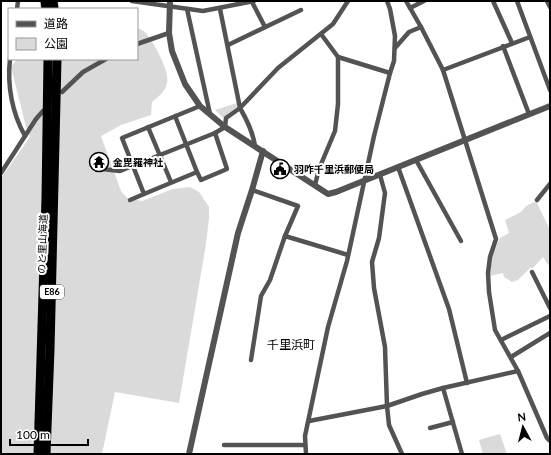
<svg xmlns="http://www.w3.org/2000/svg" width="551" height="455" viewBox="0 0 551 455" font-family="Lato,'Noto Sans JP',sans-serif">
<rect width="100%" height="100%" fill="#fff"/>
<g fill="#dadada">
<path d="M137 28C140 29 143 30 145 32 153 41 170 71 167 83 165 92 159 96 152 102L151 115 121 125 101 136 121 191 127 198 142 201 173 189 190 187 199 192 209 207V219L205 250 179 403 115 392 102 454H1V178L30 137 26 127 11 67 17 59H137Z"/>
<path d="M237 103 238 106 223 118 215 110Z"/>
<path d="M536 201 550 230V262L548 265 543 257 532 269 531 267 518 280 512 282 504 277 503 273 490 276 492 256 500 238 509 233 505 220 521 212 526 206Z"/>
<path d="M500 434 507 454H483L479 440Z"/>
</g>
<g fill="none" stroke-linecap="round" stroke-linejoin="round">
<path stroke="#d9d9d9" stroke-width="4.5" stroke-dasharray="4.5 2" stroke-linecap="butt" d="M47 394H62"/>
<defs>
<g id="motorway">
<path d="M45 1 46 9"/>
<path d="M53 1 54 9"/>
<path d="M38 454 46 198 48 59"/>
<path d="M46 454 50 349 57 59"/>
</g>
</defs>
<use href="#motorway" stroke="#dbdbdb" stroke-width="11"/>
<g stroke="#535353" stroke-width="4.5">
<path d="M132 1 203 11 254 1"/>
<path d="M406 1 421 27 443 70 496 239 490 257 488 273 489 292 495 330 518 371 547 438 550 441"/>
<path d="M493 1 512 43"/>
<path d="M517 1 550 90"/>
<path d="M547 1 550 7"/>
<path d="M252 2 265 27"/>
<path d="M410 8 424 1"/>
<path d="M17 9 18 1"/>
<path d="M187 9 210 114"/>
<path d="M220 9 240 108C247 120 253 132 255 146"/>
<path d="M137 44 169 33"/>
<path d="M228 45 301 10"/>
<path d="M503 46 529 114"/>
<path d="M395 48 409 32 421 27"/>
<path d="M338 57 390 73"/>
<path d="M10 59C7 85 12 113 25 136"/>
<path d="M443 70 530 37"/>
<path d="M62 92 83 72 106 59"/>
<path d="M175 116 197 172 144 194 122 138 200 106"/>
<path d="M148 127 171 182"/>
<path d="M416 160 461 241"/>
<path d="M398 167 449 309 467 383"/>
<path d="M102 169 120 171 215 133 225 127 226 118 240 108 278 68 333 24 348 1"/>
<path d="M197 172 201 180 227 169 215 133"/>
<path d="M1 173 36 119 43 111"/>
<path d="M380 175 385 193 379 238 372 262 374 288 385 347 387 406 389 425 402 454"/>
<path d="M315 185 319 169 335 131 338 104V57L321 34"/>
<path d="M130 200 144 194"/>
<path d="M537 200 550 184"/>
<path d="M285 236 348 255"/>
<path d="M532 272 550 308"/>
<path d="M501 340 550 316"/>
<path d="M511 357 550 333"/>
<path d="M251 360 261 296 270 280 285 236 298 206 252 190"/>
<path d="M443 388 462 454"/>
<path d="M309 421 387 406 422 394 443 388 518 371"/>
<path d="M430 428 453 422"/>
<path d="M224 445H305"/>
<path d="M306 454 305 436 328 327 347 261 374 136 390 73 394 61 395 36 390 9 387 1"/>
</g>
<g stroke="#535353" stroke-width="6">
<path d="M170 1 169 33 172 51 185 84 200 106 225 127 328 194 336 192 550 106"/>
<path d="M189 454 238 233 252 190 263 151"/>
</g>
<use href="#motorway" stroke="#000" stroke-width="9"/>
</g>
<defs>
<symbol id="temple-ring" viewBox="-11 -11 22 22"><circle r="9.5" fill="#fff" stroke="#000" stroke-width="1.5"/><path d="M0-6L5-2H3V0L6.5 2.5H4V6H1.5V3h-3V6H-4V2.5H-6.5L-3 0V-2H-5Z" fill="#000"/></symbol>
<symbol id="civic-ring" viewBox="-11 -11 22 22"><circle r="9.5" fill="#fff" stroke="#000" stroke-width="1.5"/><path d="M-.6-6.5H3V-4.5H.6V-3L4-1V1h2V6H-6V1h2V-1L-.6-3ZM-1.2 2.5V6h2.4V2.5Z" fill="#000"/></symbol>
</defs>
<g fill-rule="evenodd">
<use href="#temple-ring" x="88" y="151" width="22" height="22"/>
<use href="#civic-ring" x="269" y="158" width="22" height="22"/>
</g>
<g text-anchor="middle" stroke-width="4" stroke-linejoin="round" paint-order="stroke">
<rect fill="#fff" stroke="#4c4c4c" stroke-width="1" x="40" y="285" width="24" height="14" rx="3"/>
<g font-size="9" font-weight="bold" fill="#000">
<text x="52" y="295">E86</text>
</g>
<g font-size="10" font-weight="bold" fill="#000" stroke="#fff" text-anchor="start">
<text x="113" y="166">金毘羅神社</text>
<text x="294" y="173">羽咋千里浜郵便局</text>
</g>
<g font-size="10" fill="#000" stroke="#fff">
<text transform="translate(42 244) rotate(-88)" y="4">のと里山海道</text>
</g>
<g font-size="12" fill="#000" stroke="#fff">
<text x="291" y="349">千里浜町</text>
</g>
</g>
<rect width="551" height="455" fill="none" stroke="#000000" stroke-width="4"/>
<rect x="8" y="8" width="130" height="52" fill="#ffffff" stroke="#999999"/>
<rect x="16" y="21" width="20" height="6" fill="#535353" stroke="#999999"/>
<text x="44" y="28" font-size="12" fill="#000000">道路</text>
<rect x="16" y="38" width="20" height="12" fill="#dadada" stroke="#999999"/>
<text x="44" y="48" font-size="12" fill="#000000">公園</text>
<g transform="translate(523 427) rotate(353)" stroke="#ffffff" stroke-width="3" paint-order="stroke">
<path d="M0-3L7 15L0 10L-7 15Z" fill="#000000"/>
<text y="-6" font-size="11" font-weight="bold" text-anchor="middle" fill="#000000">N</text>
</g>
<path d="M10 439v6h78v-6" fill="none" stroke="#000000" stroke-width="2"/>
<text x="16" y="439" font-size="12" fill="#000000" stroke="#ffffff" stroke-width="3" paint-order="stroke">100 m</text>
</svg>
